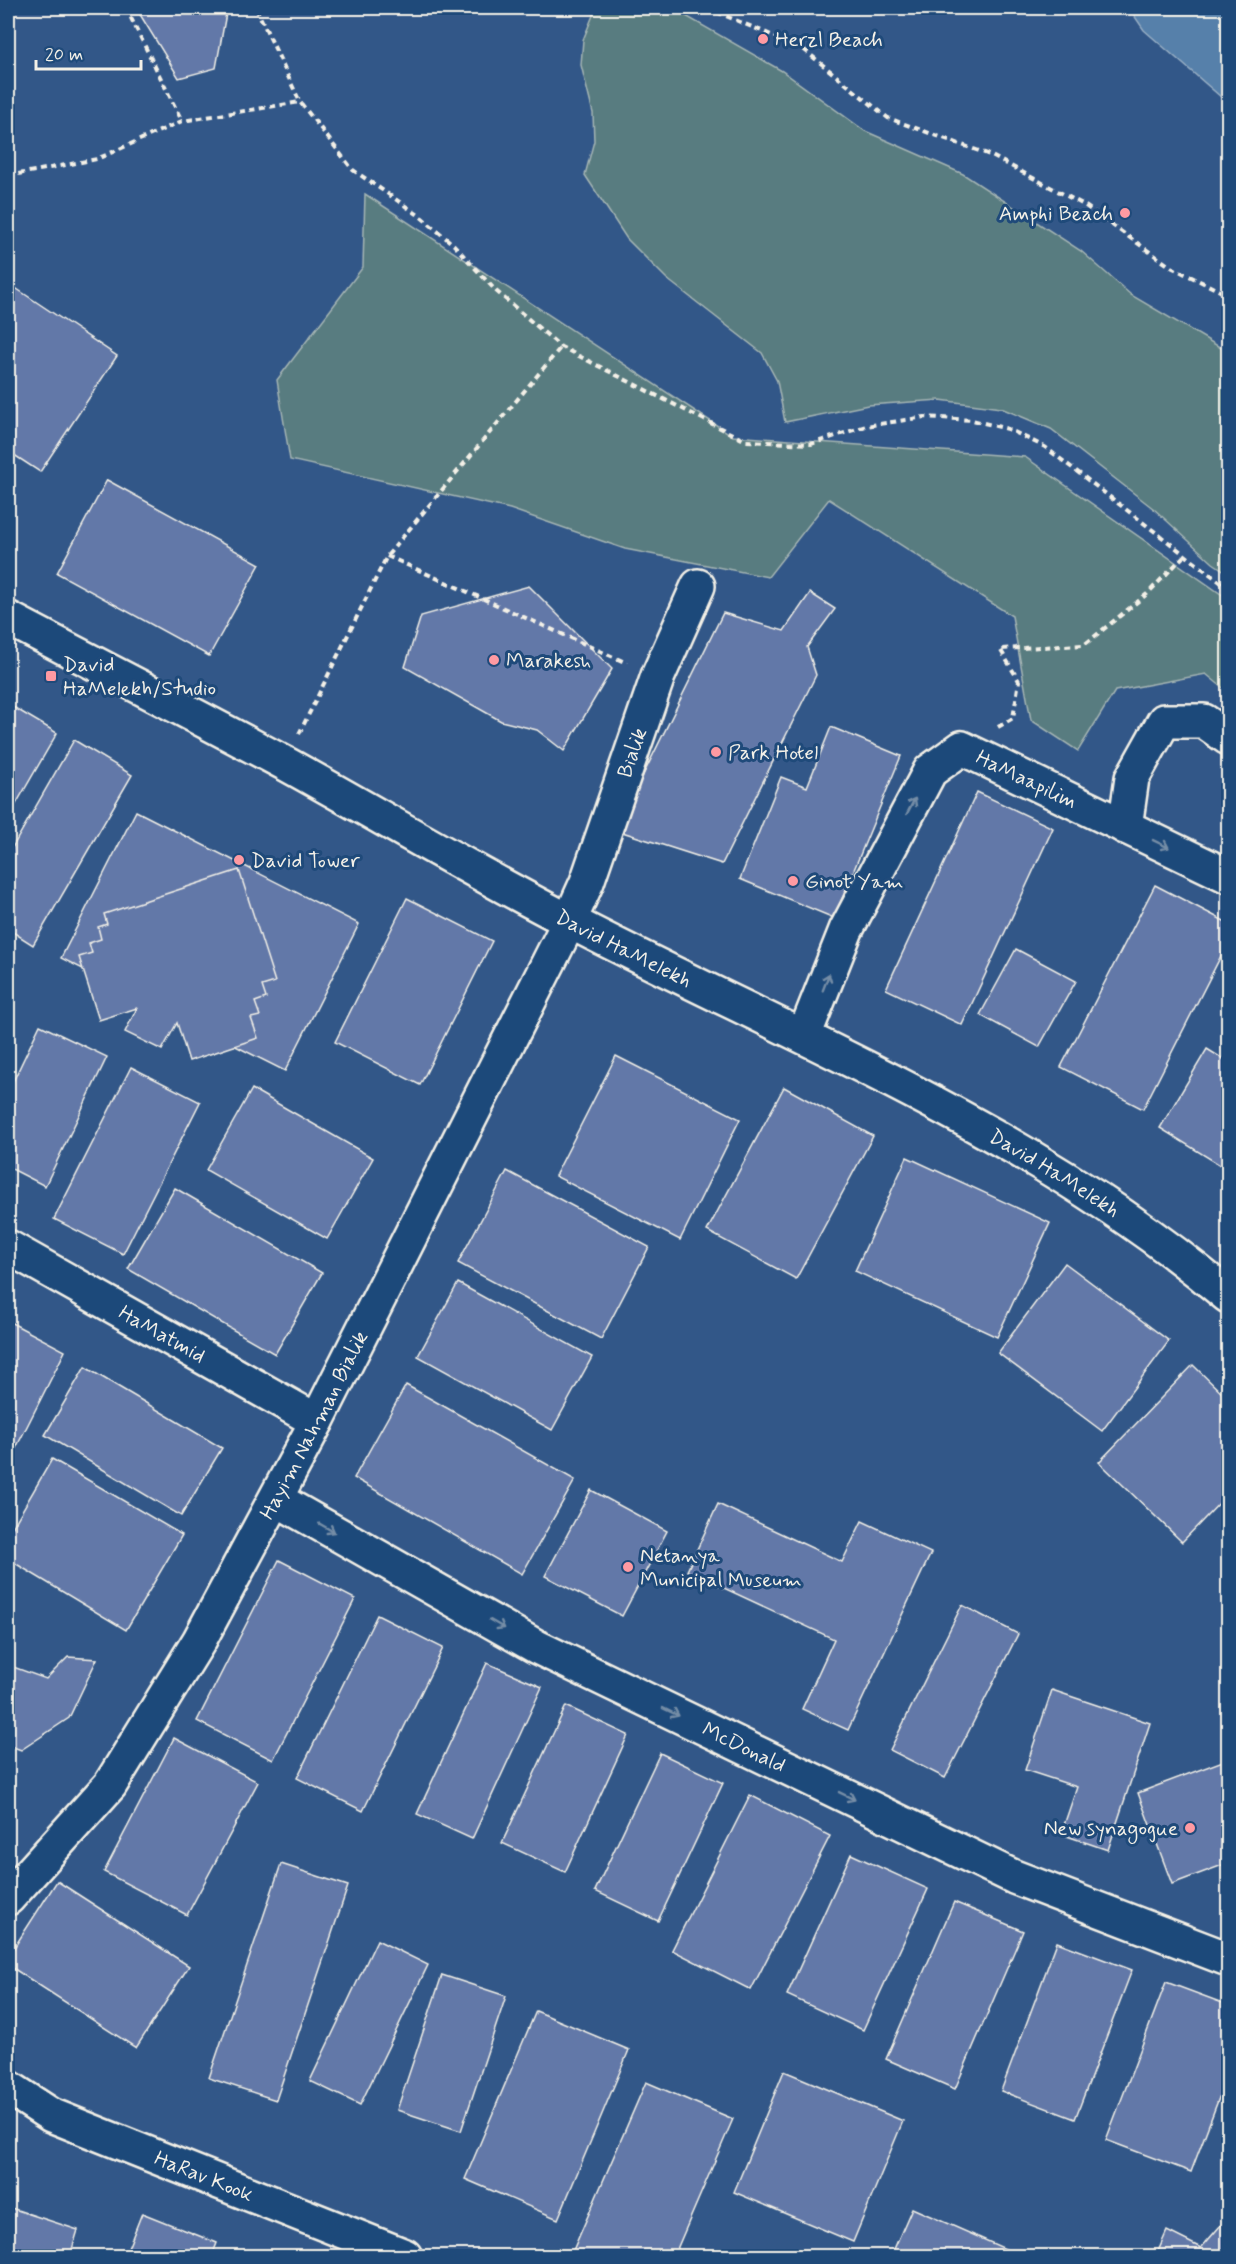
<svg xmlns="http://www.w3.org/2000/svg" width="1236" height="2264" viewBox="0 0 1236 2264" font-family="Mynerve,sans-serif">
<rect width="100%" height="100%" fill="#325788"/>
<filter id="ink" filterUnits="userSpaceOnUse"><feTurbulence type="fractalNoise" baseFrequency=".0167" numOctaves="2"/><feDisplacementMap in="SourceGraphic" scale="12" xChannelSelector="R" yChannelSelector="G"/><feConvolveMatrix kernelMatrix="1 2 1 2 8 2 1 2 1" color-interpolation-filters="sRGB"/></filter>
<g filter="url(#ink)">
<g fill="#597b80" stroke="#a6b6b4" stroke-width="1.5">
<path d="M596 8H672L782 71 865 131 963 174 1081 251 1131 295 1228 352V573L1213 563 1154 509 1051 429 1001 408 940 400 868 405 785 422 777 381 762 353 667 279 627 239 585 175 594 141 593 113 581 65 583 40Z"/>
<path d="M365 194 733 436 1025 457 1228 599V692L1206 674 1115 691 1078 751 1031 720 1012 616 829 499 768 577 625 549 510 509 290 460 277 380 363 267Z"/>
</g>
<path fill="#5780aa" stroke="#96adc3" stroke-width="1.5" d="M1129 8H1228V103L1144 30Z"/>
<g fill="#6278a8" stroke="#f4f1e8" stroke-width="1.5">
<path d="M136 8H227L216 68 179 78Z"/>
<path d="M8 283 117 356 40 472 8 451Z"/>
<path d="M107 480 260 564 209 656 57 573Z"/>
<path d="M529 586 612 669 564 751 537 730 501 721 405 667 421 616Z"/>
<path d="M810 593 835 609 807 647 816 675 722 864 616 830 723 613 784 631Z"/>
<path d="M8 704 57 733 8 818Z"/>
<path d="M831 727 901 756 834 918 740 879 781 777 807 787Z"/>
<path d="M74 740 132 775 33 945 8 929V855Z"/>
<path d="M977 792 1053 828 962 1025 886 989Z"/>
<path d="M136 811 359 924 285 1071 61 958Z"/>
<path d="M239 870 275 982 262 986 266 998 255 1002 260 1016 251 1018 258 1038 189 1061 177 1023 162 1050 125 1032 137 1008 99 1020 79 957 92 953 89 943 101 939 98 927 107 924 104 914Z"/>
<path d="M1155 885 1228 923V942L1143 1109 1061 1067Z"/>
<path d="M407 898 492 941 420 1085 335 1042Z"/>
<path d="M1016 949 1076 981 1039 1047 980 1015Z"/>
<path d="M40 1025 107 1057 45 1186 8 1167V1092Z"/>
<path d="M1207 1049 1228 1062V1170L1160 1128Z"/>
<path d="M616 1056 740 1119 680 1240 555 1176Z"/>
<path d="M131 1067 200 1102 123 1254 54 1219Z"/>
<path d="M784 1087 873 1136 796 1279 707 1231Z"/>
<path d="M252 1089 373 1158 327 1239 206 1170Z"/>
<path d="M907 1157 1050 1223 997 1337 855 1271Z"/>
<path d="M507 1171 649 1247 601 1339 458 1263Z"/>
<path d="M175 1188 322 1273 275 1354 128 1269Z"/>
<path d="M1065 1263 1169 1341 1102 1431 998 1353Z"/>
<path d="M458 1283 592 1357 552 1430 418 1356Z"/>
<path d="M8 1321 65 1351 8 1464Z"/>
<path d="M1193 1365 1228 1399V1494L1182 1542 1099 1462Z"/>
<path d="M85 1367 222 1448 181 1516 45 1435Z"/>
<path d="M406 1385 575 1480 522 1574 354 1478Z"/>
<path d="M52 1459 182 1535 126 1630 8 1559V1535Z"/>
<path d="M591 1490 667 1531 622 1616 545 1576Z"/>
<path d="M718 1504 842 1562 862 1521 931 1553 848 1730 802 1709 834 1639 687 1571Z"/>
<path d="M279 1560 355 1599 273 1760 197 1721Z"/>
<path d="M962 1605 1018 1634 945 1778 890 1750Z"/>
<path d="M377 1615 443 1648 363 1811 297 1778Z"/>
<path d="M68 1657 97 1659 69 1718 21 1750 8 1745V1665L46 1679Z"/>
<path d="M487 1663 542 1687 472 1839 417 1814Z"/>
<path d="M1052 1690 1150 1723 1108 1850 1061 1834 1077 1787 1025 1770Z"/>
<path d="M566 1706 628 1735 565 1872 502 1843Z"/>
<path d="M174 1738 258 1782 187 1915 104 1872Z"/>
<path d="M660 1753 723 1783 658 1921 595 1891Z"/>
<path d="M1228 1759V1863L1172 1884 1138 1793Z"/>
<path d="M750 1795 830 1836 751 1990 672 1950Z"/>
<path d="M851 1854 928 1889 863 2030 787 1995Z"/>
<path d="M281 1864 348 1886 276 2100 209 2078Z"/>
<path d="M57 1881 189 1966 136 2048 8 1965V1957Z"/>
<path d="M954 1902 1023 1931 955 2089 886 2059Z"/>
<path d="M377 1940 428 1965 360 2105 310 2081Z"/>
<path d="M1057 1942 1132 1970 1075 2119 1001 2091Z"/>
<path d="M442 1975 506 1996 461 2131 397 2110Z"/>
<path d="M1166 1982 1228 2005V2074L1191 2172 1106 2140Z"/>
<path d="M536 2011 629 2050 558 2219 465 2179Z"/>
<path d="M784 2071 903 2121 853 2242 734 2192Z"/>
<path d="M646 2082 733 2119 674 2256H575L571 2255Z"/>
<path d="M8 2207 78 2230 70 2256H8Z"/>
<path d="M912 2208 1017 2254 1016 2256H891Z"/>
<path d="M142 2213 217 2243 212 2256H125Z"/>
<path d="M1228 2217V2256H1156L1167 2231 1201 2248Z"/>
</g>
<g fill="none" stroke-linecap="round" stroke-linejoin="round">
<defs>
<g id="minor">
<path id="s1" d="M8 618C101 667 195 715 288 765 382 817 475 873 571 922 795 1038 1034 1131 1228 1296"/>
<path d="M1125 827 1132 778 1164 721H1204L1228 738"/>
<path id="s2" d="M804 1036 846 930 930 771 962 748 1228 876"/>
<path id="s3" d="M8 1247 317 1421"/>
<path id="s4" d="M276 1499 537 1647 1014 1877 1228 1959"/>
<path id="s5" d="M8 1898 110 1785 199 1641 317 1421 569 922 587 882 658 676 698 586"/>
<path id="s6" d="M8 2087 51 2115 405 2256"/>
</g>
</defs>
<use href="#minor" stroke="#f4f1e8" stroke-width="38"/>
<g stroke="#f4f1e8" stroke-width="4" stroke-dasharray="6 4.5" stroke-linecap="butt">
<path d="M126 8 182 121"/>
<path d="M256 8 300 102 353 170 420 216 454 245 496 291 561 347 746 441 811 444 866 426 925 417 972 420 1008 429 1045 447 1228 588"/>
<path d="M707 8 802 48 888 118 990 155 1084 205 1171 267 1228 295"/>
<path d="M8 176 97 159 182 121 300 102"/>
<path d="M387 556 627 663"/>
<path d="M998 727 1013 718 1019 681 1000 649 1084 645 1147 594 1184 556"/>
<path d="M299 734 387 556 561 347"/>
</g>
<use href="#minor" stroke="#1f4a7a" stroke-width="33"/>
</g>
<defs><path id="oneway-shaft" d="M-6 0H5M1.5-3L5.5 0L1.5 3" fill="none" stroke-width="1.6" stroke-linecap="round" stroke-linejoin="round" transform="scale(1.5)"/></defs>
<g stroke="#748da6">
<use href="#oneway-shaft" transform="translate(911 806) rotate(-62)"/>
<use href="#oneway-shaft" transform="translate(1161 844) rotate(26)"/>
<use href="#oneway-shaft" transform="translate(826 982) rotate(-69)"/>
<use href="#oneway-shaft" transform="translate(327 1528) rotate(30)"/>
<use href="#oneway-shaft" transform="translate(497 1624) rotate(30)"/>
<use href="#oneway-shaft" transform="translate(671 1712) rotate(26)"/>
<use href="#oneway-shaft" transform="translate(847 1796) rotate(26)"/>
</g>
</g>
<g fill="#ff9aa2" stroke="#1f4a7a" stroke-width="2">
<circle cx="763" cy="39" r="6"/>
<circle cx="1125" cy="213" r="6"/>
<circle cx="494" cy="660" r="6"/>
<rect x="45" y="670" width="12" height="12" rx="3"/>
<circle cx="716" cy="752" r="6"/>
<circle cx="239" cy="860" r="6"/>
<circle cx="793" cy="881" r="6"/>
<circle cx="628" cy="1567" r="6"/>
<circle cx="1190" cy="1828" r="6"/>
</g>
<g text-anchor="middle" stroke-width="6" stroke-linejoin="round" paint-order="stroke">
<g font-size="21" fill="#f4f1e8" stroke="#1f4a7a" text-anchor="start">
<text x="775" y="46">Herzl Beach</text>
<text x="1113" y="220" text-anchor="end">Amphi Beach</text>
<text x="506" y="667">Marakesh</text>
<text x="63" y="671">David<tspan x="63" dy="24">HaMelekh/Studio</tspan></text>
<text x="728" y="759">Park Hotel</text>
<text x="251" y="867">David Tower</text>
<text x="805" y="888">Ginot Yam</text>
<text x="640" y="1562">Netanya<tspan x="640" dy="24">Municipal Museum</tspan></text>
<text x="1178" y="1835" text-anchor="end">New synagogue</text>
</g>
<g font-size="21" fill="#f4f1e8" stroke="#1f4a7a">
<text dy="7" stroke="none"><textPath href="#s5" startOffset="1311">Bialik</textPath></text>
<text dy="7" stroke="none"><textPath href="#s2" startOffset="405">HaMaapilim</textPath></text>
<text dy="7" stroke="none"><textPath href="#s1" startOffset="699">David HaMelekh</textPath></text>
<text dy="7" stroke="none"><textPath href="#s1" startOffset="1185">David HaMelekh</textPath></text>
<text dy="7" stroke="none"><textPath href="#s3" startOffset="177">HaMatmid</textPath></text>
<text dy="7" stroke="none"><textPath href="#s5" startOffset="566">Hayim Nahman Bialik</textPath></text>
<text dy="7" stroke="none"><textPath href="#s4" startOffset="530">McDonald</textPath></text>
<text dy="7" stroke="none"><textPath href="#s6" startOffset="216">HaRav Kook</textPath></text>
</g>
</g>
<rect width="1236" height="2264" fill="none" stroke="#1f4a7a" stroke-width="30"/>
<rect x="15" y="15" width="1206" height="2234" fill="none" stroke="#f4f1e8" stroke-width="2" filter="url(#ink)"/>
<path d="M36 60v9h105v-9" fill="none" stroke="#f4f1e8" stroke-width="3"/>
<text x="45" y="60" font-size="18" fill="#f4f1e8" stroke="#1f4a7a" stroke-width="4.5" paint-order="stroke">20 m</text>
</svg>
